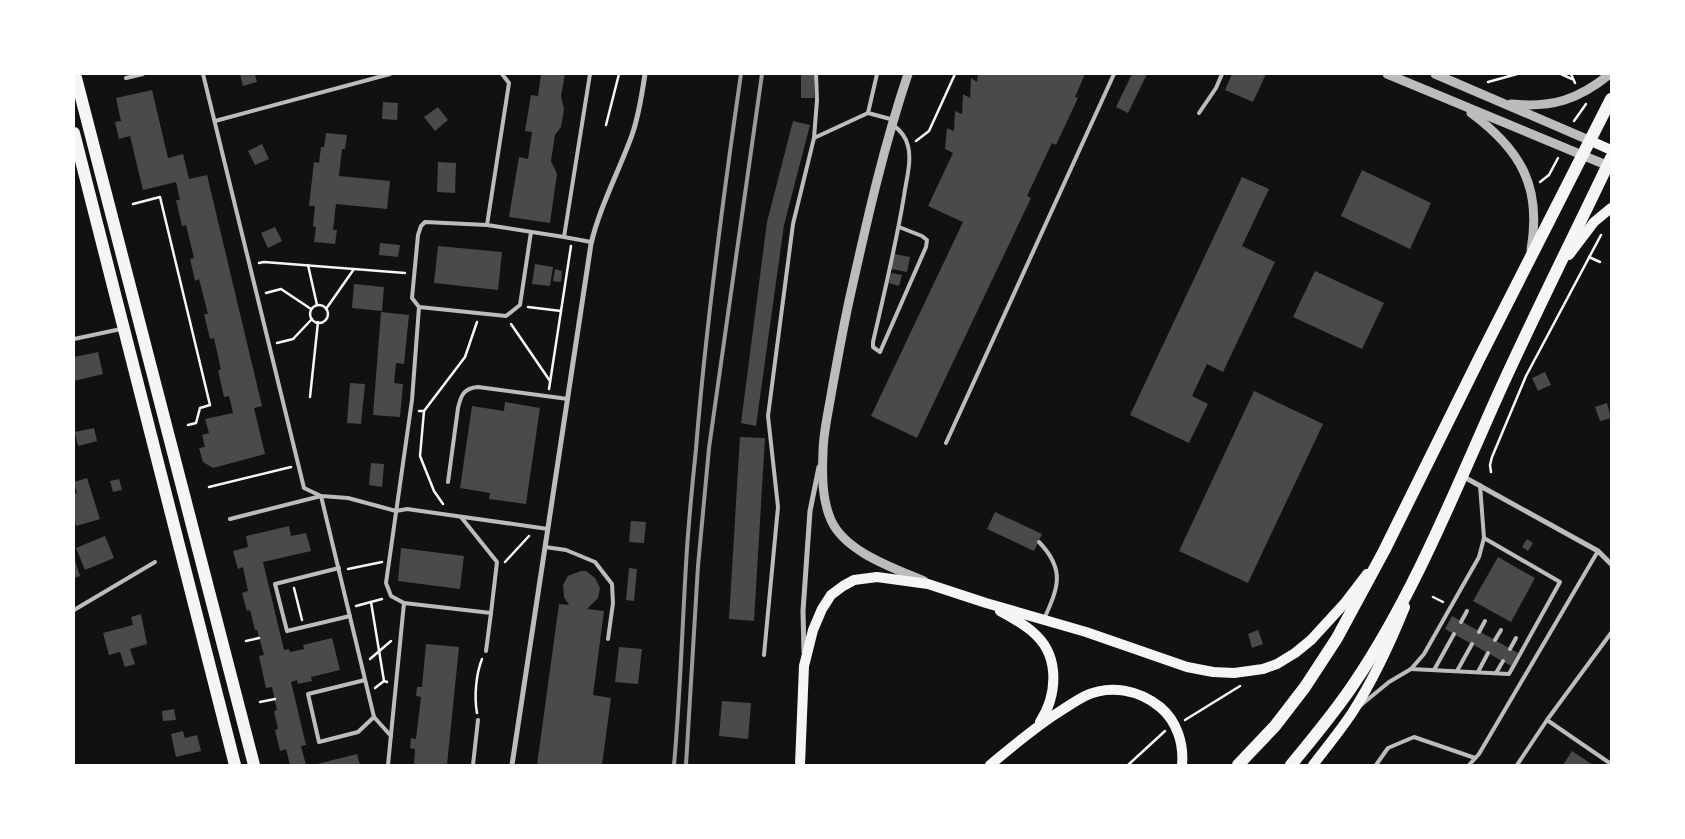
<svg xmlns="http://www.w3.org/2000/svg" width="1685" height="839" viewBox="0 0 1685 839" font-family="Commissioner,sans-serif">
<rect width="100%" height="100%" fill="#111"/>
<g fill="#4a4a4a">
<path d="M240 74H259L255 75 257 82 243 86Z"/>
<path d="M541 74H565L561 96 564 109 561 127 555 135 551 161 557 174 550 223 509 217 519 157 528 159 532 132 525 131 531 95 538 96Z"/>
<rect x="801" y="74" width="13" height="24"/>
<path d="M978 74H1085L1075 97 1078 98 1056 145 1052 143 1027 196 1031 198 917 438 871 416 963 222 928 206 953 153 945 149 947 128 954 131 955 111 962 114 963 94 970 98 971 78 977 82Z"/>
<path d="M1132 74H1147L1128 113 1116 107Z"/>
<path d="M1232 74H1266L1253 102 1225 90Z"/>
<path d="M152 90 168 158 183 154 189 179 207 175 262 406 254 408 265 454 213 468 203 462 199 448 205 447 202 435 209 433 205 419 233 413 229 396 224 397 218 370H221L214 338 210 339 204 314H208L199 279 195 281 190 259 194 258 186 225 182 226 176 200H180L176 182 143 190 130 136 119 139 115 122 121 121 116 98Z"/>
<path d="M383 102 398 103 397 120 382 119Z"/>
<path d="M438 107 448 120 435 131 424 117Z"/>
<path d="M793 121 810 125 784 225 756 426 741 423 767 222Z"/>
<path d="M326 133 347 135 345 149H342L339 176 390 181 387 209 336 204 333 230H337L335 244 314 242 316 227 313 226 315 206H309L314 162 319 163 321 147H324Z"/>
<path d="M262 144 269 159 255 165 248 151Z"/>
<path d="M438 162 456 163 455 193 437 192Z"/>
<path d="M1362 170 1431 203 1410 249 1341 216Z"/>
<path d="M1242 177 1269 189 1242 246 1275 262 1223 372 1207 364 1192 396 1208 404 1189 443 1130 415Z"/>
<path d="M275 227 282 241 268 248 261 233Z"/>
<path d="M380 243 400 245 398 257 379 255Z"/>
<path d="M438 246 502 252 498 290 434 283Z"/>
<path d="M895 254 910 257 907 272 891 269Z"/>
<path d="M535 264 553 267 550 286 532 284Z"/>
<path d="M555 269 562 271 561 282 553 281Z"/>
<path d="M1315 271 1384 303 1362 349 1293 317Z"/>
<path d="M891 273 902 275 899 286 889 283Z"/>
<path d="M354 284 384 287 382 311 352 308Z"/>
<path d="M381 312 409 315 404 364 396 363 394 383 403 384 400 417 373 415Z"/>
<path d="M98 352 103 374 74 381V357Z"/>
<path d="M1545 372 1551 385 1538 391 1532 378Z"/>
<path d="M350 383 365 384 361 424 347 423Z"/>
<path d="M1254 391 1323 424 1248 583 1179 551Z"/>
<path d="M505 402 540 408 526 504 489 499 490 493 460 488 472 406 504 411Z"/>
<path d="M1607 403 1611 418 1600 421 1595 407Z"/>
<path d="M94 428 97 441 78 446 75 432Z"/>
<path d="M740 437 765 438 754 621 729 619Z"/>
<path d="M371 463 384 464 382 487 369 485Z"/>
<path d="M87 478 100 519 76 526 74 517V494L77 493 74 482Z"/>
<path d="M119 479 122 490 113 492 110 481Z"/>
<path d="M995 512 1042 534 1034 551 987 529Z"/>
<path d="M631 521 646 522 644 543 629 542Z"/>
<path d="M289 526 291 536 306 533 311 551 263 562 284 650 289 649 290 652 304 649 303 645 332 638 340 670 311 677 312 681 298 684 297 680 291 682 306 745 301 746 306 765H290L286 749 280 751 275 730 278 729 274 711 277 710 272 687 266 688 259 656 264 655 257 630H255L250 610 247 611 242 593 248 591 243 567 238 569 233 551 248 547 246 536Z"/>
<path d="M105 536 114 558 85 570 76 548Z"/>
<path d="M1527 539 1533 543 1528 551 1522 547Z"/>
<path d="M401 548 464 556 460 589 398 581Z"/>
<path d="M74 557 80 576 74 578Z"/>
<path d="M1498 557 1535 578 1511 622 1473 601Z"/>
<path d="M629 568 637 569 634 601 626 600Z"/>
<path d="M581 571H586L595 578 600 588 598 598 587 609 604 611 593 695 611 698 602 765H537L559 604 569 605 564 597 563 585 568 576Z"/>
<path d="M141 614 147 644 130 649 135 664 125 667 120 652 109 655 103 633 133 625 131 617Z"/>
<path d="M1452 616 1518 653 1511 666 1445 629Z"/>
<path d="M1258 630 1263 644 1252 648 1248 634Z"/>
<path d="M426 644 459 647 447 765H414L415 749 410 748 411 738 416 739 421 697 416 696 417 687H422Z"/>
<path d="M619 647 642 649 638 684 615 682Z"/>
<path d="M722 701 751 703 748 739 719 736Z"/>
<path d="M174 709 176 720 163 721 162 711Z"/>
<path d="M183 731 185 738 197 735 201 751 176 757 171 734Z"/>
<path d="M1572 751 1593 765H1563Z"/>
<path d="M357 754 360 765H313Z"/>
</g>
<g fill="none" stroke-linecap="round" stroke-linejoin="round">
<g stroke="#f5f5f5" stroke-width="2.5">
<path d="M1561 74 1572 79"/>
<path d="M1571 74 1575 83"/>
<path d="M1488 82 1517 74"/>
<path d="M1574 121 1586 104"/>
<path d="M606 125 619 74"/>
<path d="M916 141 929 131 955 74"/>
<path d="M1540 182 1549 175 1558 158"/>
<path d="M133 204 160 197 210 405 200 408 196 423 188 425"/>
<path d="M1589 257 1600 262"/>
<path d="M259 263 264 262 405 273"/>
<path d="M308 265 317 305"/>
<path d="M266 293 281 289 311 309"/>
<circle cx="319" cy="314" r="9"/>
<path d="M528 307 561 311"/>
<path d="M326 309 354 269"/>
<path d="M511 324 550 381"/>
<path d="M277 343 293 339 312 319"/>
<path d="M549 389 571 246"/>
<path d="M310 397 318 322"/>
<path d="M419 411H424L465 357 477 322"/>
<path d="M424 411 420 456 434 491 443 504"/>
<path d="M1491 472 1490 465 1492 457 1526 376 1601 235"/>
<path d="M209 487 291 467"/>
<path d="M505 562 529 536"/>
<path d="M348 569 382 562"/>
<path d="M294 588 302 620"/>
<path d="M1433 597 1443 602"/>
<path d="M371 602 384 681 387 682"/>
<path d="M356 606 382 599"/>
<path d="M246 641 259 638"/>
<path d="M370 659 391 641"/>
<path d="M375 688 384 681"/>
<path d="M260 702 275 699"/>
<path d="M477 713C474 697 476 674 482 659"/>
<path d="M1185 720 1240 686"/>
<path d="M1128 765 1165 731"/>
</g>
<g stroke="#bcbcbc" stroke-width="4">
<path d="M203 74 304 488 321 496 348 498 396 511 407 509 548 529"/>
<path d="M502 74 509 83 487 225 564 237 590 74"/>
<path d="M877 74 868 113 894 120"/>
<path d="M126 78 143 74"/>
<path d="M1199 113 1216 88 1222 74"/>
<path d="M215 121 390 74"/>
<path d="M893 125C900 130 906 137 908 146 912 161 906 181 904 196 896 245 884 294 873 342V347L880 352 926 247 927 240 922 236 899 227"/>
<path d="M814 138 868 113"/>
<path d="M487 225 425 222 421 226 418 235 412 298 419 307 506 316 520 305 531 232"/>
<path d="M564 237 591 242"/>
<path d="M419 307 412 400 386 583 391 596 404 603 491 613 486 651"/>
<path d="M74 339 121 329"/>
<path d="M946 443 1114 74"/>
<path d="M448 482 458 408C461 395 464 388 478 387L568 399"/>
<path d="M461 517 497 562 491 613"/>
<path d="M230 519 321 496 374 717 391 736"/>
<path d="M1039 542C1066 570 1058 588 1044 619"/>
<path d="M545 547 566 550 595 562 612 584 613 603 608 639"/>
<path d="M339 568 275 584 287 631 350 616"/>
<path d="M74 610 155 562"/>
<path d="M1461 622 1467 611"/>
<path d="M1479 632 1485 621"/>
<path d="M1495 640 1501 630"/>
<path d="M1510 649 1516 638"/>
<path d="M764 655 778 507 768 416 793 224 814 138 817 100 816 74"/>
<path d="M1411 669 1509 674 1560 582 1484 538"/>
<path d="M1434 670 1454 634"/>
<path d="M1457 671 1472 644"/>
<path d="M1478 672 1488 653"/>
<path d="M1496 673 1503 661"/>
<path d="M365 680 308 694 319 742 358 732 374 717"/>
<path d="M1361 705 1389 682 1411 669 1424 654 1479 557 1484 538 1480 485"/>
<path d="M1547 720 1611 764"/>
<path d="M388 765 404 603"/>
<path d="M473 765 478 720"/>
<path d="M1376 765 1388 748 1414 737 1475 758"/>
<path d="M1469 765 1479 754 1598 551"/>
<path d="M1517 765 1547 720 1611 633"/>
</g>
<g stroke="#bcbcbc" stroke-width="5">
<path d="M1464 477 1598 551 1611 564"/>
<path d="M804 652 803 611 810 511 819 467"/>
<path d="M512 765 591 244C600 206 619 171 632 135 639 115 642 94 645 74"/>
</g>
<g stroke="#bcbcbc" stroke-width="9">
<path d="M908 74C883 148 866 225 849 301 842 334 836 367 830 401 827 418 823 436 823 453 822 475 822 500 831 520 845 552 894 568 924 581"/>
<path d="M1387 74 1611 167"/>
<path d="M1435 74 1591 141"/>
<path d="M1511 104C1552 108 1578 100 1610 74"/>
<path d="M1471 113C1521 150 1542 187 1531 250"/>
</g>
<g stroke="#f5f5f5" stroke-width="10">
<path d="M1591 141 1611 150"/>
<path d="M1569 255 1594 222 1611 208"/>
<path d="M1000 611C1013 618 1026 625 1036 635 1060 658 1057 696 1040 722"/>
<path d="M800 765 804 666 813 630 822 609 831 595 843 586 854 580 877 577 928 584 986 603 1086 632 1187 667 1213 672 1234 673 1263 669 1277 664 1295 653 1311 640 1344 604 1367 574"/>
<path d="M990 765C1013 746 1036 726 1062 710 1070 705 1077 700 1085 696 1110 684 1139 690 1160 707 1177 721 1184 744 1182 765"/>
<path d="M1313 765C1326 748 1340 731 1352 713 1374 679 1390 644 1405 607"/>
</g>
<g stroke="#f5f5f5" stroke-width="12">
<path d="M75 74 254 765"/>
<path d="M74 133 235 765"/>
<path d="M1238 765 1275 726 1305 687 1337 638 1384 551 1479 359 1611 99"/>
<path d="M1291 765C1313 738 1336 711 1355 682 1414 594 1454 493 1497 397 1533 317 1573 238 1611 158"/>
</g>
<g stroke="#9a9a9a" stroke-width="4">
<path d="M674 765C680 699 682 632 686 565 688 526 692 488 696 449 706 323 723 198 741 74"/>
<path d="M686 765 698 566 709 448 762 74"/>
</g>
</g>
<rect width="1685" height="839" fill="none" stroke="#ffffff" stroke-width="150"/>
</svg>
